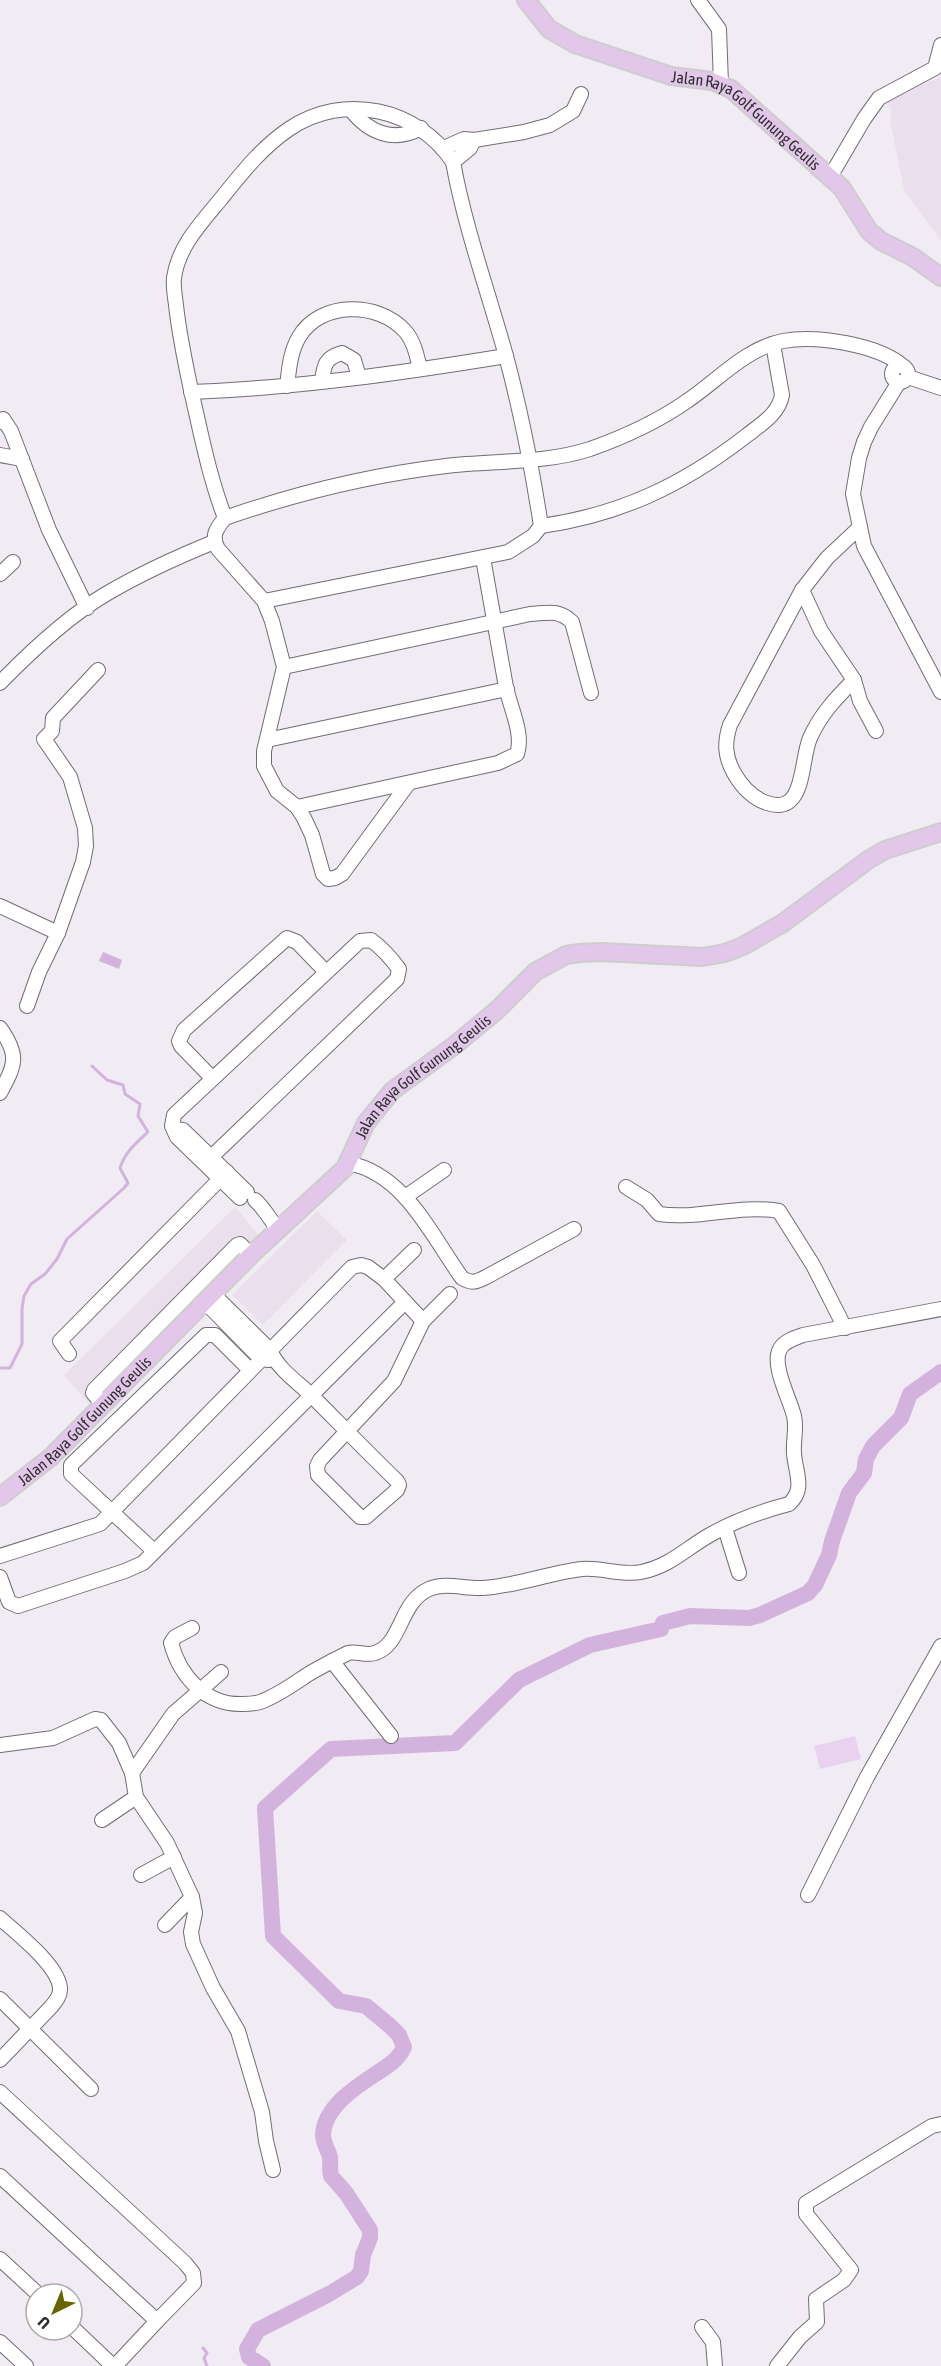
<svg xmlns="http://www.w3.org/2000/svg" width="941" height="2366" viewBox="0 0 941 2366" font-family="'Asap Condensed',sans-serif">
<rect width="100%" height="100%" fill="#f1ecf3"/>
<g fill="#eae0ed">
<path d="M941 77V241L904 190 890 120 892 110 883 99Z"/>
<path d="M235 1207 261 1238 90 1405 64 1375Z"/>
<path d="M317 1211 347 1240 263 1325 232 1295Z"/>
</g>
<path fill="#e8d2ee" d="M855 1736 861 1759 820 1769 814 1746Z"/>
<path fill="#d4b2de" d="M103 952 122 960 119 969 99 961Z"/>
<g fill="none" stroke-linecap="round" stroke-linejoin="round">
<g stroke="#d4b2de" stroke-width="3">
<path d="M0 1368H10L22 1344V1309L24 1296 31 1284 45 1274 57 1259 67 1239 124 1188 128 1183 120 1168C125 1152 136 1143 148 1132L138 1116 140 1104 125 1094 123 1085 107 1080 92 1066"/>
<path d="M203 2348 207 2353 204 2358 207 2366"/>
</g>
<path stroke="#d4b2de" stroke-width="16" d="M263 2366 249 2357 247 2349 258 2330 329 2294 357 2277 361 2271 363 2255 370 2238V2230L346 2193 331 2176C329 2169 331 2163 330 2157 328 2149 323 2143 323 2135 324 2107 357 2086 377 2073 388 2066 399 2059 404 2047L399 2035 390 2026 366 2006 339 2001 273 1936 265 1808 331 1749 455 1743 519 1680 590 1645 661 1629 663 1623 690 1616 749 1618 760 1615 808 1593 815 1585 829 1555 832 1541 849 1493 864 1473 866 1459 873 1446 901 1418 910 1394 941 1372"/>
<defs>
<g id="minor">
<path d="M698 0 719 29 721 84"/>
<path d="M351 110C369 133 394 143 421 128"/>
<path d="M444 148 464 139 474 140 524 132 550 125 573 111 581 94"/>
<path d="M453 162 470 148 474 140"/>
<path d="M830 177 864 119 879 98 935 68 941 45"/>
<circle cx="900" cy="374" r="8"/>
<path d="M908 377 941 388"/>
<path d="M322 381C324 365 325 358 342 353L354 360 359 377"/>
<path d="M899 382 871 427 864 442 859 458 853 494 864 546 941 692"/>
<path d="M287 386C289 370 290 352 299 337 320 301 378 301 405 331 414 341 417 356 420 369"/>
<path d="M191 392C297 388 402 373 506 356"/>
<path d="M0 422 3 419 11 431 49 530 87 608"/>
<path d="M0 455 22 459"/>
<path d="M225 518C297 493 371 475 446 466 493 460 544 464 590 449 624 437 657 422 687 401 717 381 746 348 783 341 816 335 878 344 904 367"/>
<path d="M541 526C620 515 683 485 746 436 760 425 779 414 782 395L773 344"/>
<path d="M0 574 13 562"/>
<path d="M802 590 821 631 854 680 860 701 876 731"/>
<path d="M264 601 508 552 533 536 541 526C532 468 521 412 506 356 488 291 465 228 453 162 417 108 344 92 289 129 261 148 241 174 220 200 201 223 178 247 174 278 173 286 175 297 176 305 179 334 185 362 191 390 201 434 209 476 225 518 216 529 211 536 218 549L264 601 272 621 284 667 264 751V766L277 791 297 807 304 818 312 835 323 874 328 879 335 878 342 874 408 784"/>
<path d="M284 667 530 614C548 613 558 609 572 622L591 693"/>
<path d="M854 680C836 698 820 715 810 738 800 761 806 816 767 803 752 798 742 787 734 773 725 757 724 743 730 725L802 590 827 558 860 527"/>
<path d="M0 683C31 651 67 617 106 594 140 574 177 557 214 542"/>
<path d="M267 740 507 689"/>
<path d="M297 807 498 763 517 754C524 734 510 707 506 687 498 644 491 601 483 558"/>
<path d="M0 906 58 933"/>
<path d="M27 1006 39 972 58 933 83 862 86 846 85 828 70 777 44 739 52 731 53 718 98 670"/>
<path d="M0 1028C20 1056 15 1065 0 1093"/>
<path d="M212 1078 181 1046 179 1041 184 1030 287 938 297 942 326 972"/>
<path d="M174 1129 183 1130 247 1192"/>
<path d="M205 1163 397 979 399 969C391 958 382 948 371 940L360 941 174 1115 172 1126 177 1137 240 1198"/>
<path d="M348 1163C405 1174 431 1235 462 1278 472 1284 476 1282 486 1277L574 1229"/>
<path d="M626 1187 647 1200 659 1214C699 1220 738 1204 779 1211L813 1265 845 1328"/>
<path d="M405 1197 444 1170"/>
<path d="M255 1200C265 1209 270 1220 278 1229"/>
<path d="M384 1279 414 1250"/>
<path d="M213 1294 270 1350C277 1368 296 1381 310 1394 339 1423 367 1452 397 1481L399 1485 397 1490 366 1517H360L318 1475 317 1466 320 1460 394 1381 423 1321 450 1294"/>
<path d="M205 1302 261 1359 269 1360"/>
<path d="M69 1354 60 1341 227 1172"/>
<path d="M104 1405 93 1393 94 1390 237 1245 240 1244 251 1255"/>
<path d="M725 1528 739 1573"/>
<path d="M154 1551 71 1474V1465L206 1335H215L250 1370"/>
<path d="M0 1556 100 1524 352 1267 361 1265 368 1267 384 1279 423 1321"/>
<path d="M0 1577 9 1602 18 1606 125 1571 143 1563 405 1302"/>
<path d="M192 1628 175 1637 171 1643C180 1676 205 1705 242 1704 248 1704 254 1704 260 1702 277 1696 292 1685 307 1675 320 1667 334 1660 348 1653 357 1651 366 1656 375 1653 402 1645 399 1602 429 1589 446 1582 465 1589 483 1588 517 1586 548 1573 582 1569 601 1567 621 1576 641 1572 670 1566 684 1550 708 1536 732 1522 762 1511 789 1504 806 1489 795 1472 794 1453 793 1440 797 1428 794 1416 790 1399 771 1365 780 1349 784 1341 795 1338 803 1335L941 1309"/>
<path d="M332 1661 391 1736"/>
<path d="M0 1745 53 1738 95 1719 101 1720 119 1743 132 1773 136 1797 167 1843 192 1897 195 1913 191 1932 193 1944 213 1988 238 2031 262 2112 266 2141 273 2170"/>
<path d="M132 1773 173 1714 221 1672"/>
<path d="M102 1820 136 1797"/>
<path d="M141 1875 174 1857"/>
<path d="M808 1895 867 1777 941 1646"/>
<path d="M0 1918C16 1933 61 1967 60 1990 60 1997 55 2002 51 2007L0 2060"/>
<path d="M165 1925 192 1897"/>
<path d="M0 1999 91 2089"/>
<path d="M0 2092 185 2263 193 2273 194 2283 157 2321 0 2176"/>
<path d="M0 2259 38 2294"/>
<path d="M72 2327 113 2366"/>
<path d="M702 2327 713 2342 715 2366"/>
<path d="M0 2342 26 2366"/>
<path d="M115 2366 157 2321"/>
<path d="M777 2366 800 2337 817 2322 816 2299 844 2280 851 2270 806 2214V2203L932 2126 941 2124"/>
</g>
<g id="major">
<path id="s1" d="M526 0 549 29 575 44 671 76 712 81 731 89 842 188 869 231 881 241 913 257 941 277"/>
<path id="s2" d="M0 1497 51 1457 251 1255 345 1168 366 1123 392 1091 455 1045 496 1011 535 972 566 955 580 953 601 952 702 957 725 953 743 946 783 923 868 860 885 850 941 832"/>
</g>
</defs>
<use href="#minor" stroke="#716d73" stroke-width="16"/>
<use href="#major" stroke="#cdcdcd" stroke-width="20"/>
<use href="#minor" stroke="#fff" stroke-width="14"/>
<use href="#major" stroke="#e3c7ea" stroke-width="16"/>
</g>
<g text-anchor="middle" stroke-width="4.5" stroke-linejoin="round" paint-order="stroke">
<g font-size="16" fill="#2f2d2f" stroke="#fff">
<text dy="6" stroke="none"><textPath href="#s1" startOffset="258">Jalan Raya Golf Gunung Geulis</textPath></text>
<text dy="6" stroke="none"><textPath href="#s2" startOffset="600">Jalan Raya Golf Gunung Geulis</textPath></text>
<text dy="6" stroke="none"><textPath href="#s2" startOffset="114">Jalan Raya Golf Gunung Geulis</textPath></text>
</g>
</g>
<g transform="translate(54 2312) rotate(223)"><circle r="28" fill="#ffffff" stroke="#acabac" stroke-width="1.5"/>
<path d="M0-4.5L10 22L0 15L-10 22Z" fill="#676500"/>
<text y="-9" font-size="16" font-weight="bold" text-anchor="middle" fill="#2f2d2f">U</text>
</g>
</svg>
